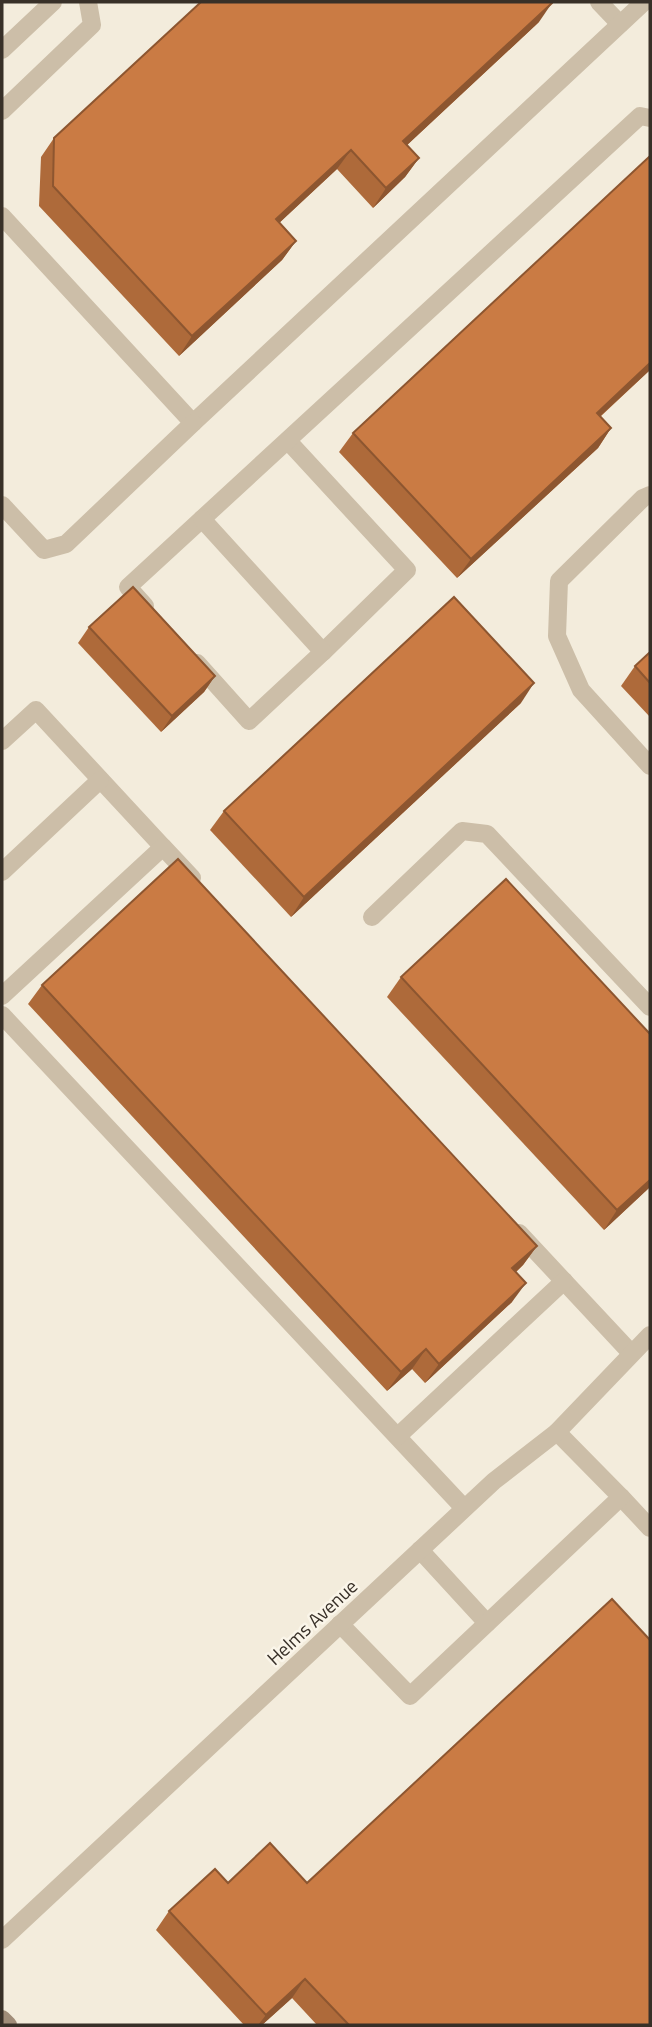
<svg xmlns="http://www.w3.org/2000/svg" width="652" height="2027" viewBox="0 0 652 2027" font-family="'Titillium Web',sans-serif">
<rect width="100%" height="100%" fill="#f3ecdc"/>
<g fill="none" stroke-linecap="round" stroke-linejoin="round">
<g stroke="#ccbea8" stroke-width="18">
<path d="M599 2 620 24"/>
<path d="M2 50 53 2"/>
<path d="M2 111 92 25 88 2"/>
<path d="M2 216 193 423 644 2"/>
<path d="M288 441 407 570 323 652"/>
<path d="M650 495 643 498 559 581 557 636 581 690 650 766"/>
<path d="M2 505 44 550 66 544 193 423"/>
<path d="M145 606 128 587 640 116 650 118"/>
<path d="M197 663 249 721 323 652 202 519"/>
<path d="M2 741 36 710 163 847"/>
<path d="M2 872 100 780"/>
<path d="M372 917 462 831 487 834 650 1007"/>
<path d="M2 996 163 847 192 878"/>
<path d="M2 1015 464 1508"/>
<path d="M519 1233 631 1353"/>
<path d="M398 1436 564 1281"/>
<path d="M621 1497 650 1528"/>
<path d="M420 1550 487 1623"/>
<path d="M340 1624 410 1696 621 1497 557 1432"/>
</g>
<path stroke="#ccbea8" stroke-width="18" d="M2 1940 494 1481 557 1432 650 1335"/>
<path stroke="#a08d79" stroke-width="18" d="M2 2019 8 2025"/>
</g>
<g fill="#ae6a3a">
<path d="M539 22 407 145 419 158 405 177 373 208 337 169 279 223 296 241 282 260 179 356 39 206 41 157 54 138Z"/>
<path d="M650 156V370L600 417 611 428 598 448 457 578 339 452 353 433Z"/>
<path d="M89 627 215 676 204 692 161 732 78 643Z"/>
<path d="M650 652V717L621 686 635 666Z"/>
<path d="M521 703 291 917 210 830 224 811Z"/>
<path d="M401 977 650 1187 604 1230 387 997Z"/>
<path d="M42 985 537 1246 523 1265 516 1272 512 1302 425 1383 412 1369 387 1391 28 1004Z"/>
<path d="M228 1883H307L650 2025H317L292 1998 262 2025H244L156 1930 169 1911Z"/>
</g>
<g fill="#8d5630">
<path d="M552 3 539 22 390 161 403 141Z"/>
<path d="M351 150 337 169 262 239 276 219Z"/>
<path d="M419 158 405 177 373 208 386 188Z"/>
<path d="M296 241 282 260 179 356 192 336Z"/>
<path d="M650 363V370L583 432 597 413Z"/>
<path d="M611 428 598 448 457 578 471 559Z"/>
<path d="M215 676 204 692 161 732 172 716Z"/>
<path d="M534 683 521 703 291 917 304 897Z"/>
<path d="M650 1180V1187L604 1230 617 1210Z"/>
<path d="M537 1246 523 1265 499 1288 512 1268Z"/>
<path d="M526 1283 512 1302 425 1383 439 1364Z"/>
<path d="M426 1349 412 1369 387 1391 401 1372Z"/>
<path d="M305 1979 292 1998 262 2025H258L266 2015Z"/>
</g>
<g fill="#ca7b44" stroke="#8d5630" stroke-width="2">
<path d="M201 2H552V3L403 141 419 158 386 188 351 150 276 219 296 241 192 336 53 186 54 138Z"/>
<path d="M650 156V363L597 413 611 428 471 559 353 433Z"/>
<path d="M133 587 215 676 172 716 89 627Z"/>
<path d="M454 597 534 683 304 897 224 811Z"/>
<path d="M650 652V683L635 666Z"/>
<path d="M178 859 537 1246 512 1268 526 1283 439 1364 426 1349 401 1372 42 985Z"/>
<path d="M506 879 650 1034V1180L617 1210 401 977Z"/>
<path d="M612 1599 650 1640V2025H349L305 1979 266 2015 169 1911 215 1869 228 1883 270 1843 307 1883Z"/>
</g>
<g text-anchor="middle" stroke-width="5" stroke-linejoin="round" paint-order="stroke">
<g font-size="19" fill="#383028" stroke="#faf5e9">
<text transform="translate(312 1622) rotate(-43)" y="7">Helms Avenue</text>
</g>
</g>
<rect width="652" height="2027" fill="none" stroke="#383028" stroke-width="7"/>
</svg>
